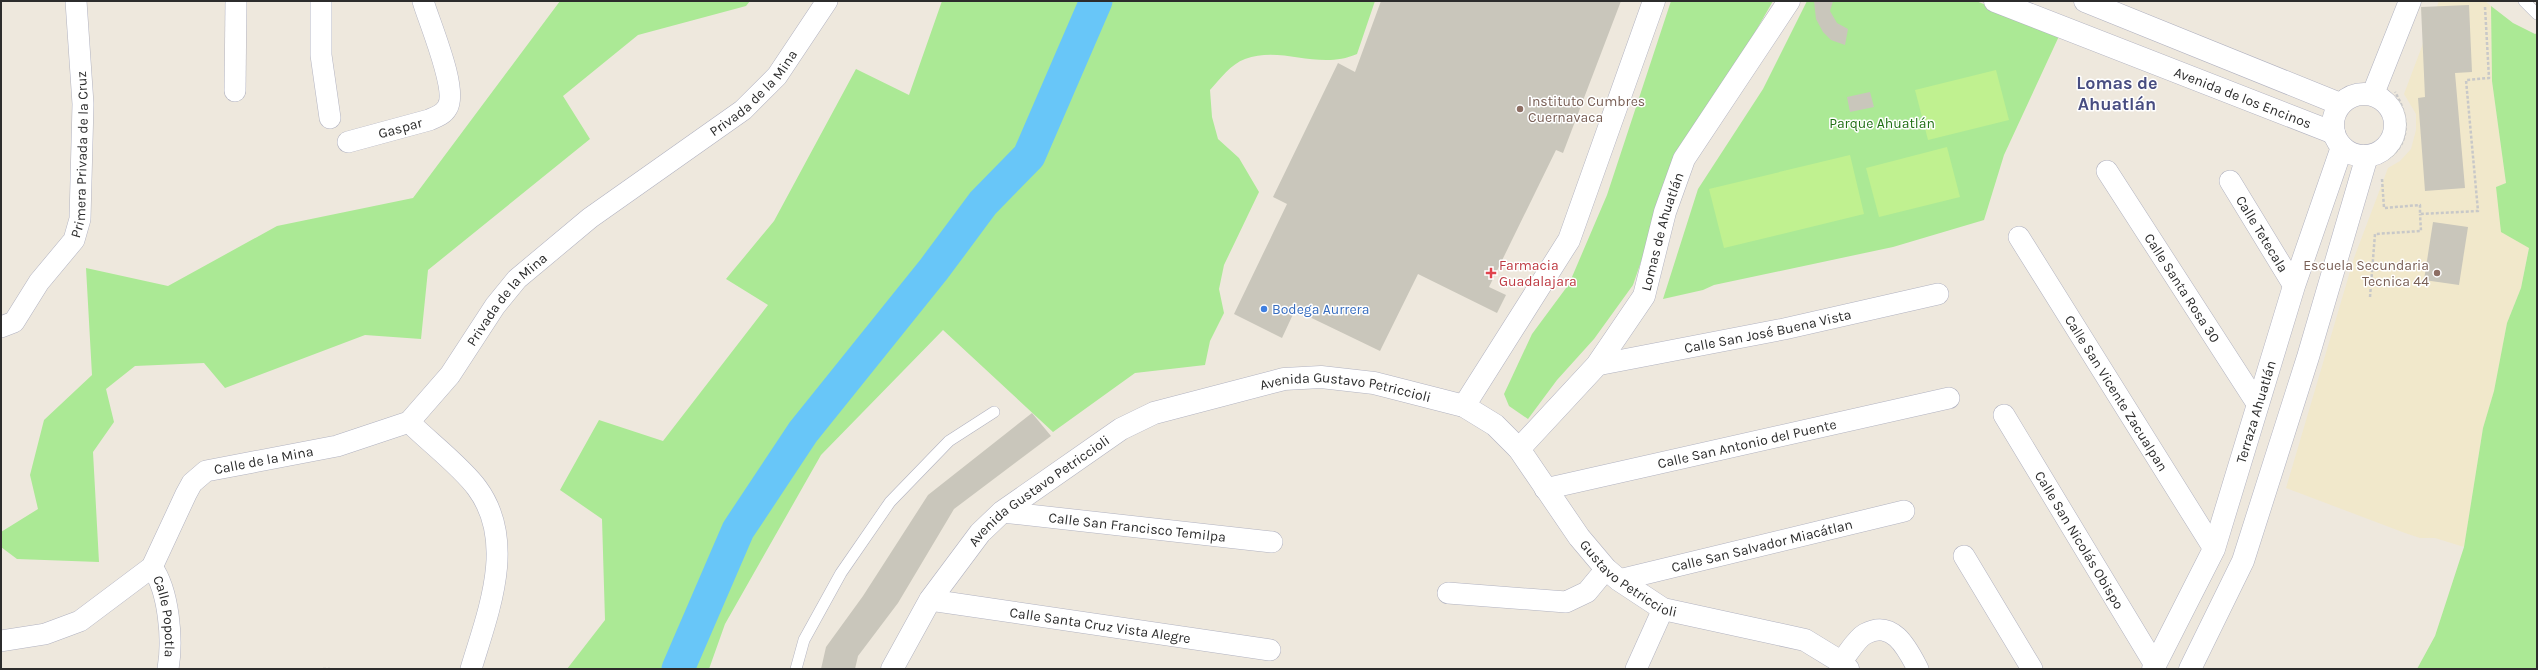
<svg xmlns="http://www.w3.org/2000/svg" width="2538" height="670" viewBox="0 0 2538 670" font-family="Karla,sans-serif">
<rect width="100%" height="100%" fill="#eee8dd"/>
<path fill="#f1e8cb" d="M2439 1H2485L2491 6 2492 81 2506 183 2496 187 2529 247 2521 288 2507 323 2494 392 2483 428 2464 547 2435 538H2420L2405 533 2286 488 2354 258 2388 168 2400 161 2411 149 2416 130V114L2404 94Z"/>
<g fill="#abe995">
<path d="M560 1H750L746 6 638 35 563 96 590 139 428 270 421 339 365 335 225 388 204 363 135 366 106 389 114 422 93 452 99 562 17 559 1 547V532L38 509 30 475 44 420 92 375 86 268 168 286 277 226 413 198Z"/>
<path d="M942 1H1375L1357 54C1318 71 1282 45 1245 59 1231 64 1220 79 1210 90L1212 117 1218 139 1239 158 1259 192 1224 265 1219 289 1224 313 1210 341 1205 365 1135 373 1053 432 943 330 821 455 725 624 709 669H567L605 620 602 519 560 490 599 420 663 441 768 305 726 279 774 221 856 69 909 95Z"/>
<path d="M1671 1H1773L1719 95 1682 142 1633 285 1594 339 1557 380 1528 419 1509 406 1504 394 1532 334 1569 284 1607 195Z"/>
<path d="M1807 1H1976L2060 34 2004 155 1984 220 1893 247 1714 285 1703 290 1663 299 1698 189 1763 89Z"/>
<path d="M2491 6 2513 23 2535 34 2537 33V669H2417L2435 636 2464 547 2483 428 2494 391 2507 323 2521 288 2529 248 2501 232 2496 187 2506 183 2492 81Z"/>
</g>
<g fill="#c0f190">
<path d="M1996 70 2009 120 1928 140 1915 90Z"/>
<path d="M1947 147 1960 197 1879 217 1866 168Z"/>
<path d="M1850 155 1864 214 1724 248 1709 189Z"/>
</g>
<g fill="none" stroke-linecap="round" stroke-linejoin="round">
<path stroke="#68c6f8" stroke-width="33" d="M678 669 738 530 803 432 934 269 983 203 1029 156 1096 1"/>
</g>
<g fill="#c9c6bb">
<path d="M1381 1H1621L1563 153 1556 150 1489 287 1506 295 1497 313 1418 274 1380 351 1295 310 1282 338 1234 314 1287 204 1273 197 1338 63 1355 72Z"/>
<path d="M1814 1H1833L1830 11 1837 23 1848 29 1845 45 1831 40 1823 32 1816 19Z"/>
<path d="M2469 5 2472 72 2455 73 2465 188 2425 191 2418 98 2425 97 2421 7Z"/>
<path d="M1870 92 1874 107 1850 112 1847 97Z"/>
<path d="M2433 222 2468 227 2459 285 2424 280Z"/>
<path d="M1032 413 1051 436 954 509 898 603 858 656 855 669H821L826 647 863 596 928 495Z"/>
</g>
<g fill="none" stroke-linecap="round" stroke-linejoin="round">
<defs>
<g id="lane">
<path d="M2524 1 2537 14"/>
<path d="M796 669 804 640 841 573 890 502 949 441 994 412"/>
</g>
<g id="street">
<path d="M321 1V55L330 118"/>
<path d="M235 91 236 1"/>
<path id="s1" d="M348 142 429 120C436 117 443 115 447 108 459 91 429 22 423 1"/>
<path id="s2" d="M2107 171 2258 405"/>
<path id="s3" d="M2230 181 2294 286"/>
<path id="s4" d="M2019 237 2214 549"/>
<path id="s5" d="M1 327 14 322 39 282 74 240 80 219 83 104 76 1"/>
<path id="s6" d="M1597 365 1784 329 1938 294"/>
<path id="s7" d="M2004 415 2155 665"/>
<path d="M409 422C428 441 462 467 477 488 517 542 488 612 471 669"/>
<path id="s8" d="M1545 489 1949 398"/>
<path id="s9" d="M1002 512 1272 542"/>
<path d="M1964 556 2032 669"/>
<path id="s10" d="M152 567C169 591 173 640 168 669"/>
<path id="s11" d="M1619 580 1904 511"/>
<path d="M1448 593 1566 602 1587 592 1606 569"/>
<path id="s12" d="M930 600 1270 650"/>
<path id="s13" d="M1 641 45 634 80 621 152 567 186 494 192 483 206 471 337 446 409 422 450 375 495 306 517 279 590 218 743 110 777 76 827 1"/>
<path d="M1841 662C1848 654 1856 639 1865 634 1893 619 1907 648 1918 669"/>
<path d="M1636 669 1663 609"/>
</g>
<g id="secondary">
<path id="s14" d="M1995 1 2334 133"/>
<path d="M2085 1 2340 104"/>
<circle cx="2364" cy="125" r="31"/>
<path d="M2373 94 2410 1"/>
<path d="M1464 406 1569 240 1654 1"/>
<path id="s15" d="M1519 449 1597 365 1644 296 1665 212 1684 159 1789 1"/>
<path id="s16" d="M892 669 930 600 980 533 1002 512 1121 429 1154 413 1284 379 1321 377 1374 383 1464 406 1495 425 1519 449 1579 537 1606 569 1619 580 1663 609 1805 640 1841 662 1848 669"/>
<path id="s17" d="M2153 669 2214 549 2294 286 2342 147"/>
<path d="M2190 669 2243 561 2308 357 2367 156"/>
</g>
</defs>
<use href="#lane" stroke="#b1b2c0" stroke-width="12"/>
<use href="#street" stroke="#b1b2c0" stroke-width="22"/>
<use href="#secondary" stroke="#b1b2c0" stroke-width="23"/>
<g stroke="#c8c8c8" stroke-width="2.5" stroke-dasharray="3 2" stroke-linecap="butt">
<path d="M2387 159C2412 143 2409 116 2395 92"/>
<path d="M2382 179 2384 208 2420 205V214L2478 211 2466 80 2489 78 2485 7"/>
<path d="M2370 297 2375 234 2421 231 2420 214"/>
<path d="M323 669H330"/>
</g>
<use href="#lane" stroke="#fff" stroke-width="11"/>
<use href="#street" stroke="#fff" stroke-width="21"/>
<use href="#secondary" stroke="#fff" stroke-width="22"/>
</g>
<g fill="#8d6e63" stroke="#fff" stroke-width="1.5">
<circle cx="1520" cy="109" r="4"/>
<circle cx="2437" cy="273" r="4"/>
</g>
<path fill="#e0444e" stroke="#fff" stroke-width="1.5" d="M1489 267h4v4h4v4h-4v4h-4v-4h-4v-4h4z"/>
<circle fill="#3f7fe0" stroke="#fff" stroke-width="1.5" cx="1264" cy="309" r="4"/>
<g text-anchor="middle" stroke-width="3" stroke-linejoin="round" paint-order="stroke">
<g font-size="14" fill="#2c2c2c" stroke="#fff">
<text dy="5" stroke="none"><textPath href="#s13" startOffset="974">Privada de la Mina</textPath></text>
<text dy="5" stroke="none"><textPath href="#s14" startOffset="266">Avenida de los Encinos</textPath></text>
<text dy="5" stroke="none"><textPath href="#s1" startOffset="54">Gaspar</textPath></text>
<text dy="5" stroke="none"><textPath href="#s5" startOffset="202">Primera Privada de la Cruz</textPath></text>
<text dy="5" stroke="none"><textPath href="#s15" startOffset="265">Lomas de Ahuatlán</textPath></text>
<text dy="5" stroke="none"><textPath href="#s3" startOffset="62">Calle Tetecala</textPath></text>
<text dy="5" stroke="none"><textPath href="#s2" startOffset="139">Calle Santa Rosa 30</textPath></text>
<text dy="5" stroke="none"><textPath href="#s13" startOffset="650">Privada de la Mina</textPath></text>
<text dy="5" stroke="none"><textPath href="#s6" startOffset="174">Calle San José Buena Vista</textPath></text>
<text dy="5" stroke="none"><textPath href="#s16" startOffset="571">Avenida Gustavo Petriccioli</textPath></text>
<text dy="5" stroke="none"><textPath href="#s4" startOffset="184">Calle San Vicente Zacualpan</textPath></text>
<text dy="5" stroke="none"><textPath href="#s17" startOffset="278">Terraza Ahuatlán</textPath></text>
<text dy="5" stroke="none"><textPath href="#s8" startOffset="207">Calle San Antonio del Puente</textPath></text>
<text dy="5" stroke="none"><textPath href="#s13" startOffset="342">Calle de la Mina</textPath></text>
<text dy="5" stroke="none"><textPath href="#s16" startOffset="235">Avenida Gustavo Petriccioli</textPath></text>
<text dy="5" stroke="none"><textPath href="#s9" startOffset="136">Calle San Francisco Temilpa</textPath></text>
<text dy="5" stroke="none"><textPath href="#s7" startOffset="146">Calle San Nicolás Obispo</textPath></text>
<text dy="5" stroke="none"><textPath href="#s11" startOffset="147">Calle San Salvador Miacátlan</textPath></text>
<text dy="5" stroke="none"><textPath href="#s16" startOffset="935">Gustavo Petriccioli</textPath></text>
<text dy="5" stroke="none"><textPath href="#s10" startOffset="52">Calle Popotla</textPath></text>
<text dy="5" stroke="none"><textPath href="#s12" startOffset="172">Calle Santa Cruz Vista Alegre</textPath></text>
</g>
<g font-size="14" fill="#785e54" stroke="#fff" text-anchor="start">
<text x="1528" y="106">Instituto Cumbres<tspan x="1528" dy="16">Cuernavaca</tspan></text>
<text x="2429" y="270" text-anchor="end">Escuela Secundaria<tspan x="2429" dy="16">Tecnica 44</tspan></text>
</g>
<g font-size="14" fill="#207014" stroke="#fff">
<text x="1882" y="128">Parque Ahuatlán</text>
</g>
<g font-size="14" fill="#be3a42" stroke="#fff" text-anchor="start">
<text x="1499" y="270">Farmacia<tspan x="1499" dy="16">Guadalajara</tspan></text>
</g>
<g font-size="14" fill="#366cbe" stroke="#fff" text-anchor="start">
<text x="1272" y="314">Bodega Aurrera</text>
</g>
<g font-size="18" font-weight="bold" fill="#484d81" stroke="#fff">
<text x="2117" y="89">Lomas de<tspan x="2117" dy="21">Ahuatlán</tspan></text>
</g>
</g>
<rect width="2538" height="670" fill="none" stroke="#2c2c2c" stroke-width="4"/>
</svg>
